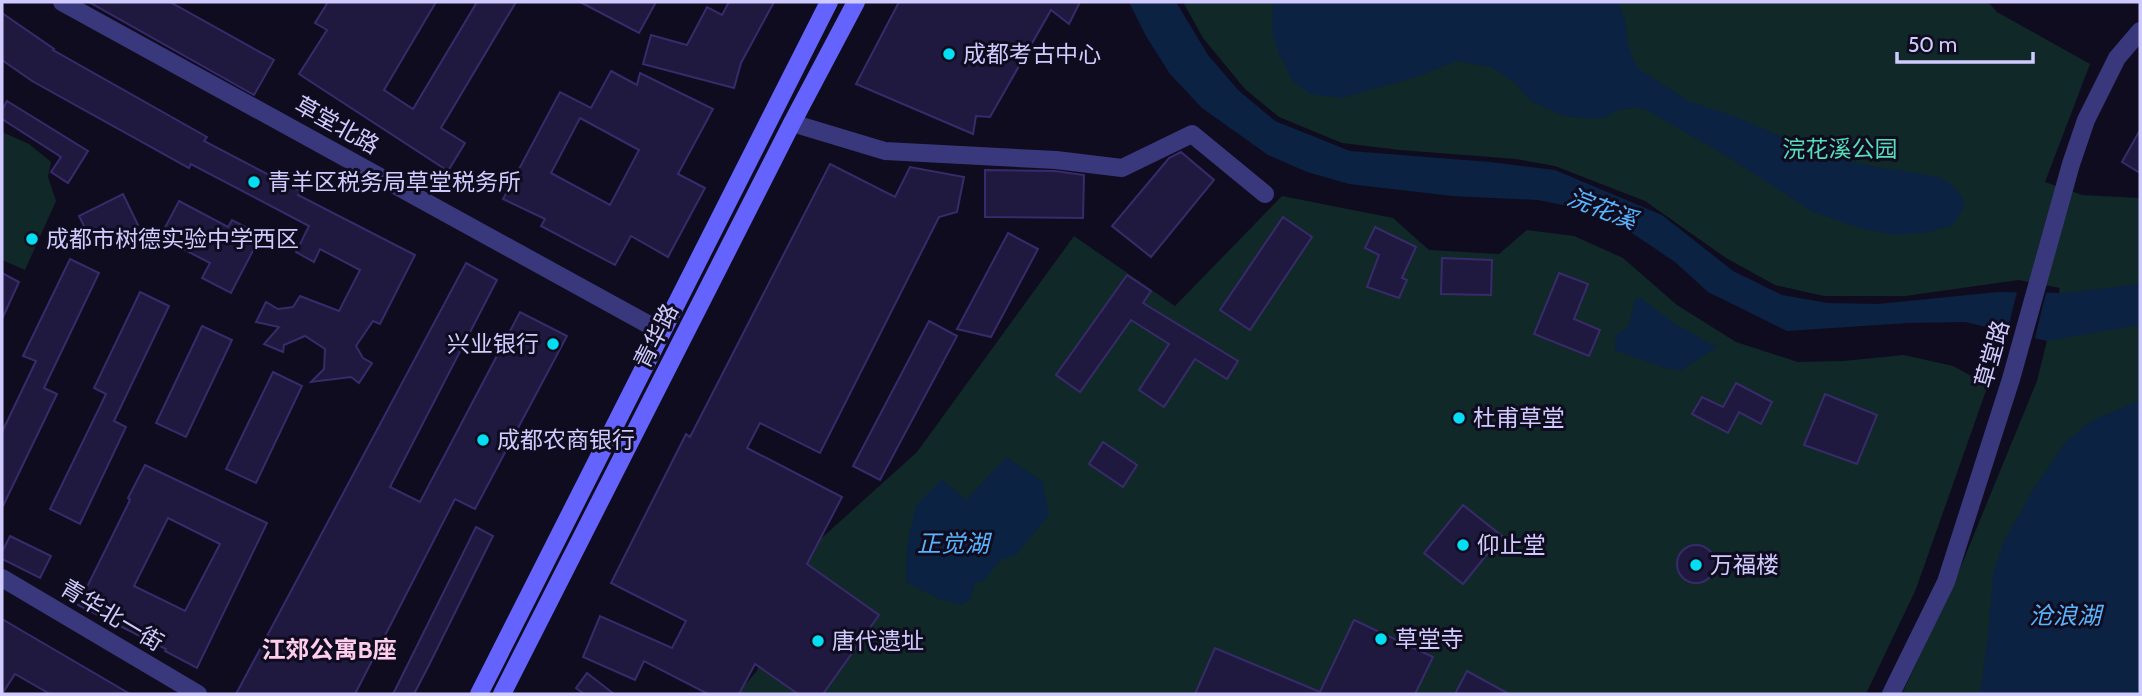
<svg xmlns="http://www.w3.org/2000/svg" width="2142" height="696" viewBox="0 0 2142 696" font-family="Cabin,'Noto Sans SC',sans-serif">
<rect width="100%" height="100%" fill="#0f0c1f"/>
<g fill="#102827">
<path d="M1183 2H1988L1997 12 2090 64 2045 182 2082 195 2140 198V694H1902L1959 571 2037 381 2060 288 2019 280 1905 296H1824L1775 285 1726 258 1645 201 1555 166 1516 159 1400 150 1342 143 1279 117 1245 89 1203 38Z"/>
<path d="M2 132 29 144 51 162 48 177 56 201 25 270 2 260Z"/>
<path d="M1282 196 1393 218 1429 250 1499 254 1527 230 1574 236 1623 258 1677 305 1736 342 1798 362 1843 361 1904 355 1953 366 1988 385 1916 589 1866 694H737L756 672 815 544 917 452 1074 236 1175 306Z"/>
</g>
<g fill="#0c2243">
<path d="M1129 2H1176L1208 55 1238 90 1275 121 1350 151 1490 162 1555 170 1662 215 1733 271 1782 295 1828 303 1878 304 1998 292 2066 293 2140 284V325L2047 341 1965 322 1908 323 1787 331 1708 292 1675 262 1629 231 1588 210 1538 200 1452 196 1349 184 1307 172 1268 155 1202 108 1170 74 1146 36Z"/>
<path d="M1274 2H1618L1625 20 1628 45 1633 59 1641 71 1689 101 1734 116 1802 146 1860 164 1939 177 1952 185 1962 196 1964 205 1961 213 1953 225 1930 232 1894 235 1863 229 1813 212 1728 157 1645 109 1633 108 1619 110 1603 118 1597 119 1564 116 1531 101 1515 83 1491 67 1456 61 1419 76 1342 98 1310 94 1293 81 1278 52 1273 37 1272 16Z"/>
<path d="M1641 298 1675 324 1717 347 1682 370 1668 369 1615 350 1616 335 1629 326 1635 299Z"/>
<path d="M2140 400V694H1980L1988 636 1993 574 2004 541 2033 490 2065 443 2090 422Z"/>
<path d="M1006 457 1043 482 1049 515 1015 556 1001 559 984 581 975 583 970 599 961 605 939 599 906 582 907 545 916 505 942 479 966 500Z"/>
</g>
<path fill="#0f0c1f" d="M2018 288 2047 289 2034 342 2006 336Z"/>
<g fill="#20193f" stroke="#372b6b" stroke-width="2" fill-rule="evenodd">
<path d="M89 2H170L274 60 254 95Z"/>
<path d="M328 2H436L384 90 413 109 477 2H516L441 128 465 143 448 171 299 74 327 30 315 23Z"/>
<path d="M580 2H656L639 33Z"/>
<path d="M729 2H774L741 63 734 88 643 64 651 35 687 45 707 7 722 15Z"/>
<path d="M899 2H1080L1069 24 1051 10 990 117 976 116 973 134 856 84Z"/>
<path d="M2 13 54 49 53 50 207 137 204 141 300 191 298 195 415 255 380 324 373 321 356 346 363 358 372 363 359 383 351 377 311 382 324 369 325 349 305 336 284 345 283 352 264 344 279 327 256 322 266 302 278 309 293 307 300 296 339 311 360 270 320 249 314 262 296 252 309 226 191 164 189 168 32 81 2 60Z"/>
<path d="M611 71 637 85 640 73 713 109 678 174 705 188 668 257 631 236 615 265 541 226 545 219 503 199 560 92 591 108ZM580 118 639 150 610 205 551 173Z"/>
<path d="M7 101 88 151 68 183 51 172 61 157 2 119V110Z"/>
<path d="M2140 130V173L2122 162Z"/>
<path d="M1181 152 1214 180 1151 257 1112 226 1169 158Z"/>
<path d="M830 164 895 197 910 167 964 177 957 212 939 217 820 453 760 423 747 448 842 497 807 564 879 615 823 694H798L755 664 739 694H708L644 661 635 680 583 657 600 616 672 648 686 621 611 583 686 434 690 437Z"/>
<path d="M985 170 1055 171 1084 175 1083 218 985 217Z"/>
<path d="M123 194 138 225 94 246 79 216Z"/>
<path d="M179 201 228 227 232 220 261 235 231 293 202 278 210 263 160 237Z"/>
<path d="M1283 217 1312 237 1250 330 1220 310Z"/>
<path d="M1375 227 1416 247 1402 278 1407 280 1399 298 1367 287 1379 255 1365 248Z"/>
<path d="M1008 233 1038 249 991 337 957 329Z"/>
<path d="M1442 258 1492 260 1491 295 1441 294Z"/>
<path d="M70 259 99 273 44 388 57 394 2 508V432L36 361 23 356Z"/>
<path d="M466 263 497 280 390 487 420 502 520 312 567 336 475 509 455 499 355 694H236Z"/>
<path d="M2 273 19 282 2 319Z"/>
<path d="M1559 273 1588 284 1574 319 1600 330 1589 356 1534 334Z"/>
<path d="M1127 275 1151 291 1143 303 1238 361 1227 379 1195 359 1164 407 1139 390 1169 344 1131 320 1080 392 1056 375Z"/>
<path d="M140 292 169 306 114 421 126 427 80 524 50 509 106 394 94 388Z"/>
<path d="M929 321 957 336 880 480 853 466Z"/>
<path d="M202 326 232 340 186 437 156 423Z"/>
<path d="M273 372 302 386 256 483 226 469Z"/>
<path d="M1736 383 1772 402 1761 424 1739 412 1728 433 1692 414 1702 397 1723 407Z"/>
<path d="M1825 394 1877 415 1857 464 1804 445Z"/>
<path d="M1103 442 1137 465 1123 487 1089 464Z"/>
<path d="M145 465 267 523 197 668 165 651 166 649 78 605 130 500 128 498ZM168 518 220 544 185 611 134 586Z"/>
<path d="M1463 505 1502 536 1463 584 1424 553Z"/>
<path d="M476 527 493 536 428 667 414 694H393Z"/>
<path d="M10 536 51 556 40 578 2 559V552Z"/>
<circle cx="1696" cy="564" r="19"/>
<path d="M2 619 130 694H50L15 674 2 694Z"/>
<path d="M1354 620 1433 657 1415 694H1195L1215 648 1320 692Z"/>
<path d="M1467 671 1509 694H1455Z"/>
<path d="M587 673 614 694H584L576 688Z"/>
</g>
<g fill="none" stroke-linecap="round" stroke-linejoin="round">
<g stroke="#39387d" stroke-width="18">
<path d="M62 2 662 332"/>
<path d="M792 123 885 151 1056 160 1122 168 1192 134 1265 194"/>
<path d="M2 578 198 694"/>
<path d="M1891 694 1946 582 2011 379 2071 164 2086 120 2117 58 2140 31"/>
</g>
<g stroke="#6463fd" stroke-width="18">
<path d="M479 694 829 2"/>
<path d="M502 694 792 123 856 2"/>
</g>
</g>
<g fill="#03def2" stroke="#0f0c1f" stroke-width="2.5">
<circle cx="949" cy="54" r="7"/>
<circle cx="254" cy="182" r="7"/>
<circle cx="32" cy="239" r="7"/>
<circle cx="553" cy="344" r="7"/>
<circle cx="1459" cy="418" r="7"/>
<circle cx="483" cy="440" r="7"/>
<circle cx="1463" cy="545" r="7"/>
<circle cx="1696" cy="565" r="7"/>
<circle cx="1381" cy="639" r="7"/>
<circle cx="818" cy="641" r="7"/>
</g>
<g text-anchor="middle" stroke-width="6" stroke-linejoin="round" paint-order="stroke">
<g font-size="23" fill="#d0cbfe" stroke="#0f0c1f" text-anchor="start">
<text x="963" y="62">成都考古中心</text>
<text x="268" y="190">青羊区税务局草堂税务所</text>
<text x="46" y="247">成都市树德实验中学西区</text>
<text x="539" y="352" text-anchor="end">兴业银行</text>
<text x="1473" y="426">杜甫草堂</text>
<text x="497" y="448">成都农商银行</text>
<text x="1477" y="553">仰止堂</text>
<text x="1710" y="573">万福楼</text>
<text x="1395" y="647">草堂寺</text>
<text x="832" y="649">唐代遗址</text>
</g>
<g font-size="23" fill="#d0cbfe" stroke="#0f0c1f">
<text transform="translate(337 125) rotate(29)" y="8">草堂北路</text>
<text transform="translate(656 336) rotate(-63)" y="8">青华路</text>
<text transform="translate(1992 354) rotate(-74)" y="8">草堂路</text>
<text transform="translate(112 615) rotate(31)" y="8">青华北一街</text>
</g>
<g font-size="23" fill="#58ddb9" stroke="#0f0c1f">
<text x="1840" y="157">浣花溪公园</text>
</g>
<g font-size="24" font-style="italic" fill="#5ab4fd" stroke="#0f0c1f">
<text transform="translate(1602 209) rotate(21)" y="8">浣花溪</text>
<text x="953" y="552">正觉湖</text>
<text x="2065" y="624">沧浪湖</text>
</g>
<g font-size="24" font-weight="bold" fill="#fecded" stroke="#0f0c1f">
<text x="329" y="658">江郊公寓B座</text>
</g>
</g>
<rect width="2142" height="696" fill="none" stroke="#d0cbfe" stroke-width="7"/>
<path d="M1897 52v10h136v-10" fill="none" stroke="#d0cbfe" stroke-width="3.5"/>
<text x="1908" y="52" font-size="21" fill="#d0cbfe" stroke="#0f0c1f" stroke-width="5" paint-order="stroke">50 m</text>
</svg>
